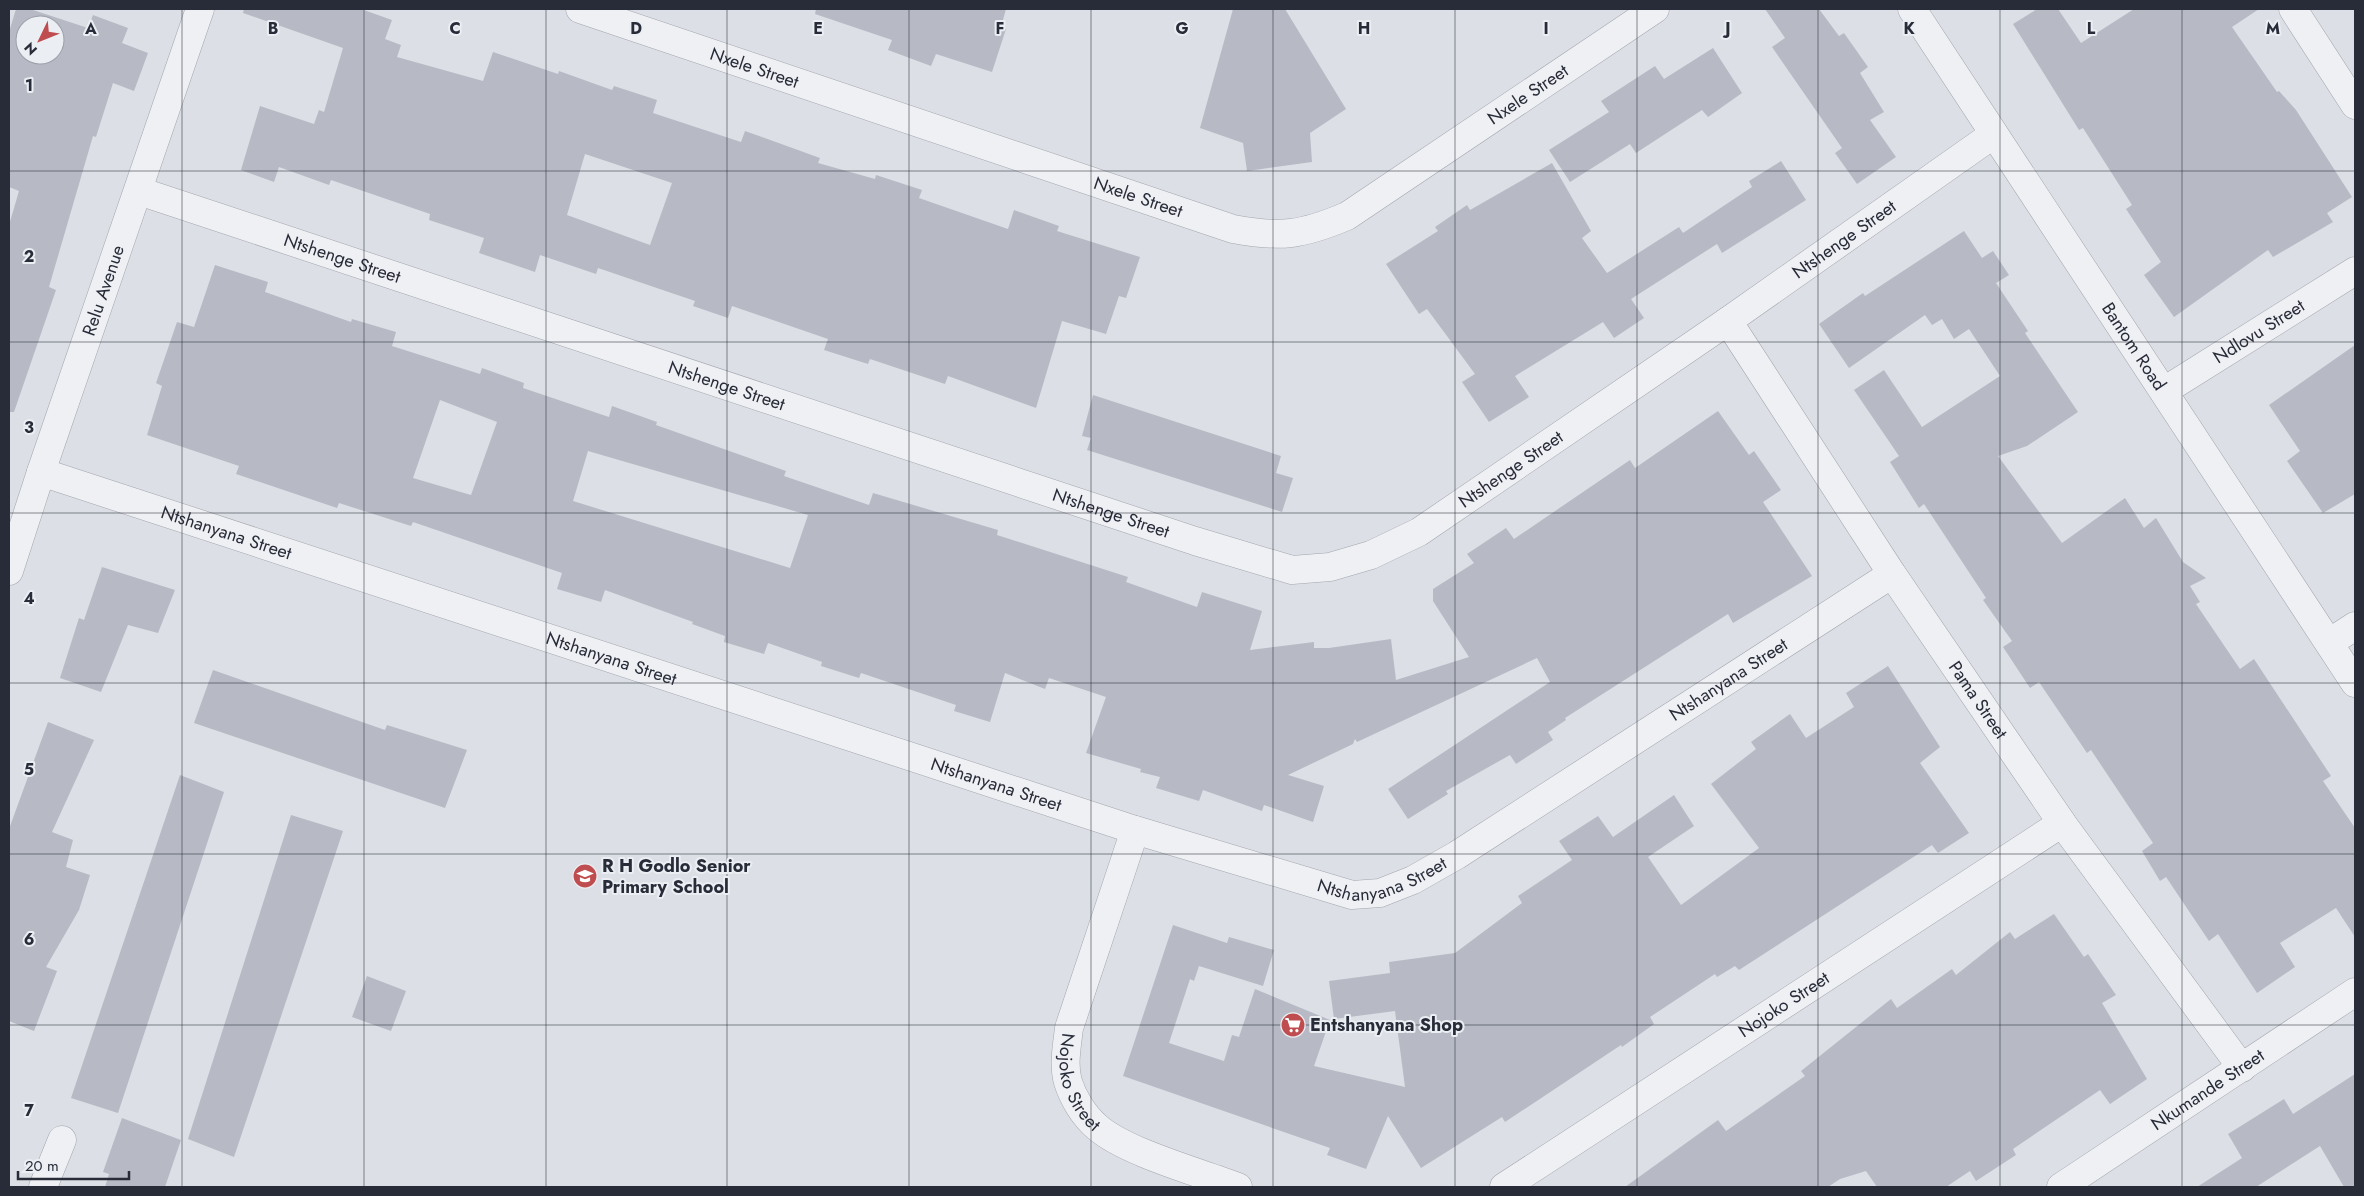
<svg xmlns="http://www.w3.org/2000/svg" width="2364" height="1196" viewBox="0 0 2364 1196" font-family="Jost,sans-serif">
<rect width="100%" height="100%" fill="#dcdfe5"/>
<g fill="#b7bac4" fill-rule="evenodd">
<path d="M16 9H30L88 28 93 15 128 28 122 43 148 53 134 91 113 83 96 137 93 136 49 287 56 290 14 412H9V225L19 191 9 187V32ZM25 25H55V55H25Z"/>
<path d="M244 9H361L392 20 385 39 401 45 397 57 483 81 493 52 558 74 559 71 612 90 614 86 657 100 653 113 741 142 745 131 820 158 818 163 875 179 876 175 922 190 919 198 1008 229 1014 210 1059 226 1057 231 1140 257 1126 298 1119 296 1106 334 1062 321 1036 408 948 376 945 384 870 359 868 364 824 350 828 339 732 306 728 318 693 306 695 301 598 268 596 274 540 255 535 272 479 253 484 238 429 220 430 214 331 180 329 185 279 167 274 182 241 170 260 106 314 124 319 110 324 112 343 48 243 13ZM585 154 672 183 650 245 567 215Z"/>
<path d="M816 9H1006L1001 27 1006 29 992 72 936 54 931 66 888 50 892 40 815 14Z"/>
<path d="M1233 9H1285L1346 109 1310 133 1312 162 1247 171 1243 143 1200 128Z"/>
<path d="M1765 9H1819L1839 36 1844 33 1868 67 1860 73 1884 112 1870 120 1896 157 1857 184 1835 153 1842 148 1772 47 1785 38Z"/>
<path d="M2037 9H2058L2081 43 2134 9H2259L2232 27 2277 92 2279 91 2296 110 2352 197 2327 213 2333 222 2273 257 2268 250 2174 317 2144 275 2161 262 2126 209 2132 205 2083 128 2079 130 2013 24Z"/>
<path d="M1713 48 1742 93 1708 117 1702 110 1636 153 1630 144 1570 182 1549 150 1609 112 1601 101 1655 66 1664 79Z"/>
<path d="M1781 161 1806 200 1722 253 1717 244 1631 299 1644 318 1614 338 1603 322 1515 376 1529 397 1489 422 1462 382 1475 374 1427 309 1419 314 1386 264 1438 231 1435 227 1467 205 1470 210 1552 163 1591 231 1582 238 1607 273 1679 227 1683 233 1752 187 1749 181Z"/>
<path d="M1964 231 1982 258 1993 251 2009 275 1996 283 2028 331 2025 333 2078 412 2027 446 1998 456 2062 543 2125 498 2144 528 2156 518 2183 562 2206 578 2190 586 2200 602 2196 604 2240 669 2254 659 2331 776 2323 781 2355 828V937L2336 908 2280 943 2295 967 2257 993 2218 934 2209 941 2166 877 2160 881 2142 851 2153 843 2091 750 2087 753 2039 682 2030 688 2003 647 2012 641 1983 600 1986 598 1924 504 1919 508 1890 462 1899 456 1854 390 1884 370 1922 427 2000 376 1969 329 1954 339 1942 319 1932 325 1925 315 1849 368 1819 324 1863 293 1865 296Z"/>
<path d="M215 265 268 282 265 292 351 322 352 319 396 332 392 346 480 374 482 368 524 383 523 388 609 417 612 406 657 422 656 425 786 471 784 476 869 505 873 493 998 530 997 535 1128 577 1126 582 1197 607 1202 592 1262 611 1250 650 1314 642V648H1329L1391 639 1396 680 1469 657 1433 601V589L1474 563 1467 554 1506 528 1514 539 1630 460 1635 468 1718 411 1749 455 1754 451 1781 490 1763 502 1812 576 1733 623 1728 614 1565 718 1566 720 1548 732 1553 740 1516 764 1510 755 1446 791 1448 794 1408 819 1388 789 1550 682 1537 658 1357 742 1355 739 1353 744 1288 775 1324 786 1313 822 1264 805 1262 811 1203 790 1199 801 1156 788 1160 777 1140 772 1141 769 1086 753 1106 697 1049 678 1045 689 1005 673 990 722 954 711 956 705 861 673 859 678 821 666 822 662 768 643 764 654 724 642 725 636 692 624 693 622 605 590 601 602 557 589 562 573 413 522 411 526 339 503 337 508 236 474 239 466 147 435 162 386 156 383 177 322 194 327ZM440 400 497 422 471 495 413 478ZM588 451 808 515 790 568 573 501Z"/>
<path d="M2355 345V494L2323 513 2287 461 2300 451 2269 405Z"/>
<path d="M1093 395 1281 456 1276 473 1293 478 1282 512 1087 450 1091 438 1082 436Z"/>
<path d="M102 567 175 590 158 633 128 625 101 692 60 678 79 618 84 620Z"/>
<path d="M1888 666 1940 747 1920 763 1969 833 1938 853 1932 845 1739 970 1735 966 1717 977 1715 974 1650 1017 1654 1024 1622 1047 1621 1045 1505 1122 1502 1117 1421 1168 1388 1116 1366 1169 1327 1155 1330 1148 1123 1076 1173 925 1227 943 1229 937 1274 950 1263 986 1199 966 1194 981 1190 979 1169 1043 1224 1061 1232 1035 1239 1037 1255 989 1330 1020 1314 1066 1405 1087 1395 1011 1334 1019 1329 981 1390 973 1389 962 1455 953 1522 903 1518 896 1572 860 1559 841 1598 816 1613 837 1674 795 1694 826 1648 857 1681 905 1759 848 1711 784 1756 749 1751 742 1790 714 1806 738 1854 707 1846 693Z"/>
<path d="M213 670 385 730 387 725 467 750 445 808 194 723Z"/>
<path d="M48 722 94 740 52 832 73 840 66 867 90 875 79 910 46 967 57 971 34 1031 9 1021V829Z"/>
<path d="M180 775 224 792 118 1113 71 1098Z"/>
<path d="M291 815 343 831 234 1157 188 1139Z"/>
<path d="M2054 914 2084 957 2088 954 2116 995 2102 1003 2147 1079 2110 1104 2100 1090 2013 1149 2016 1155 1976 1181 1970 1171 1946 1187H1877L1866 1171 1840 1179 1828 1187H1625L1718 1120 1726 1131 1805 1076 1801 1071 1891 999 1897 1008 1952 969 1956 975 2010 932 2015 939Z"/>
<path d="M367 976 406 991 391 1031 352 1017Z"/>
<path d="M2355 1074V1187H2344L2320 1146 2256 1187H2197L2242 1158 2228 1134 2284 1099 2293 1114Z"/>
<path d="M122 1118 181 1140 165 1187H105L109 1174 103 1172Z"/>
</g>
<g fill="none" stroke-linecap="round" stroke-linejoin="round">
<defs>
<g id="minor">
<path id="s1" d="M580 9 1233 229C1281 238 1302 235 1347 216L1655 9"/>
<path id="s2" d="M1912 9 2355 683"/>
<path d="M2293 9 2355 105"/>
<path id="s3" d="M139 191 1195 541 1292 570 1330 567 1371 555 1419 532 1728 321 1994 134"/>
<path id="s4" d="M1728 321 1892 574 2062 823 2242 1068"/>
<path id="s5" d="M2164 391 2355 271"/>
<path id="s6" d="M41 472 1135 830 1352 895 1380 893 1413 880 1457 855 1892 574"/>
<path id="s7" d="M9 571 41 472 200 9"/>
<path d="M2329 643 2355 626"/>
<path id="s8" d="M1135 830 1069 1028C1067 1046 1063 1065 1068 1082 1073 1098 1084 1116 1097 1127 1125 1152 1201 1173 1238 1187"/>
<path d="M43 1187 62 1140"/>
<path id="s9" d="M1504 1187 2062 823"/>
<path id="s10" d="M2061 1187 2355 992"/>
</g>
</defs>
<use href="#minor" stroke="#a2a6ae" stroke-width="29"/>
<use href="#minor" stroke="#eff0f4" stroke-width="28"/>
</g>
<path fill="none" stroke="#282c39" stroke-width="1" stroke-opacity="0.55" d="M182 9V1187M364 9V1187M546 9V1187M727 9V1187M909 9V1187M1091 9V1187M1273 9V1187M1455 9V1187M1637 9V1187M1818 9V1187M2000 9V1187M2182 9V1187M9 171H2355M9 342H2355M9 513H2355M9 683H2355M9 854H2355M9 1025H2355"/>
<defs>
<symbol id="school-disc" viewBox="-11 -11 22 22"><circle r="9.5" fill="#bf4d4f" stroke="#ebeef3"/><path d="M0-5L7-2L0 1L-7-2ZM-4 1L0 2.5L4 1V4Q0 6-4 4Z" fill="#fff"/></symbol>
<symbol id="supermarket-disc" viewBox="-11 -11 22 22"><circle r="9.5" fill="#bf4d4f" stroke="#ebeef3"/><path d="M-6-5.5h2.5l.6 2H6L4.5 2H-2.5L-4.4-4H-6ZM-1.5 3.2a1.3 1.3 0 1 0 .1 0ZM3 3.2a1.3 1.3 0 1 0 .1 0Z" fill="#fff"/></symbol>
</defs>
<g fill-rule="evenodd">
<use href="#school-disc" x="571" y="862" width="28" height="28"/>
<use href="#supermarket-disc" x="1279" y="1011" width="28" height="28"/>
</g>
<g text-anchor="middle" stroke-width="4" stroke-linejoin="round" paint-order="stroke">
<g font-size="18" fill="#282c39" stroke="#ebeef3">
<text dy="6" stroke="none"><textPath href="#s1" startOffset="184">Nxele Street</textPath></text>
<text dy="6" stroke="none"><textPath href="#s1" startOffset="1024">Nxele Street</textPath></text>
<text dy="6" stroke="none"><textPath href="#s1" startOffset="589">Nxele Street</textPath></text>
<text dy="6" stroke="none"><textPath href="#s3" startOffset="1864">Ntshenge Street</textPath></text>
<text dy="6" stroke="none"><textPath href="#s3" startOffset="214">Ntshenge Street</textPath></text>
<text dy="6" stroke="none"><textPath href="#s7" startOffset="296">Relu Avenue</textPath></text>
<text dy="6" stroke="none"><textPath href="#s5" startOffset="112">Ndlovu Street</textPath></text>
<text dy="6" stroke="none"><textPath href="#s2" startOffset="404">Bantom Road</textPath></text>
<text dy="6" stroke="none"><textPath href="#s3" startOffset="619">Ntshenge Street</textPath></text>
<text dy="6" stroke="none"><textPath href="#s3" startOffset="1459">Ntshenge Street</textPath></text>
<text dy="6" stroke="none"><textPath href="#s3" startOffset="1024">Ntshenge Street</textPath></text>
<text dy="6" stroke="none"><textPath href="#s6" startOffset="195">Ntshanyana Street</textPath></text>
<text dy="6" stroke="none"><textPath href="#s6" startOffset="600">Ntshanyana Street</textPath></text>
<text dy="6" stroke="none"><textPath href="#s6" startOffset="1815">Ntshanyana Street</textPath></text>
<text dy="6" stroke="none"><textPath href="#s4" startOffset="454">Pama Street</textPath></text>
<text dy="6" stroke="none"><textPath href="#s6" startOffset="1005">Ntshanyana Street</textPath></text>
<text dy="6" stroke="none"><textPath href="#s6" startOffset="1410">Ntshanyana Street</textPath></text>
<text dy="6" stroke="none"><textPath href="#s9" startOffset="334">Nojoko Street</textPath></text>
<text dy="6" stroke="none"><textPath href="#s8" startOffset="266">Nojoko Street</textPath></text>
<text dy="6" stroke="none"><textPath href="#s10" startOffset="176">Nkumande Street</textPath></text>
</g>
<g font-size="18" font-weight="bold" fill="#282c39" stroke="#ebeef3" text-anchor="start">
<text x="602" y="872">R H Godlo Senior<tspan x="602" dy="21">Primary School</tspan></text>
<text x="1310" y="1031">Entshanyana Shop</text>
</g>
</g>
<g font-size="16" text-anchor="middle" font-weight="bold" fill="#282c39" stroke="#ebeef3" stroke-width="4" stroke-linejoin="round" paint-order="stroke">
<text x="91" y="34">A</text>
<text x="273" y="34">B</text>
<text x="455" y="34">C</text>
<text x="636" y="34">D</text>
<text x="818" y="34">E</text>
<text x="1000" y="34">F</text>
<text x="1182" y="34">G</text>
<text x="1364" y="34">H</text>
<text x="1546" y="34">I</text>
<text x="1728" y="34">J</text>
<text x="1909" y="34">K</text>
<text x="2091" y="34">L</text>
<text x="2273" y="34">M</text>
<text x="29" y="91">1</text>
<text x="29" y="262">2</text>
<text x="29" y="433">3</text>
<text x="29" y="604">4</text>
<text x="29" y="775">5</text>
<text x="29" y="945">6</text>
<text x="29" y="1116">7</text>
</g>
<rect width="2364" height="1196" fill="none" stroke="#282c39" stroke-width="20"/>
<g transform="translate(40 40) rotate(227)"><circle r="24" fill="#ebeef3" stroke="#9da0a9"/>
<path d="M0-4L9 19L0 12L-9 19Z" fill="#bf4d4f"/>
<text y="-8" font-size="14" font-weight="bold" text-anchor="middle" fill="#282c39">N</text>
</g>
<path d="M18 1171v8h111v-8" fill="none" stroke="#282c39" stroke-width="2.5"/>
<text x="25" y="1171" font-size="15" fill="#282c39" stroke="#ebeef3" stroke-width="4" paint-order="stroke">20 m</text>
</svg>
